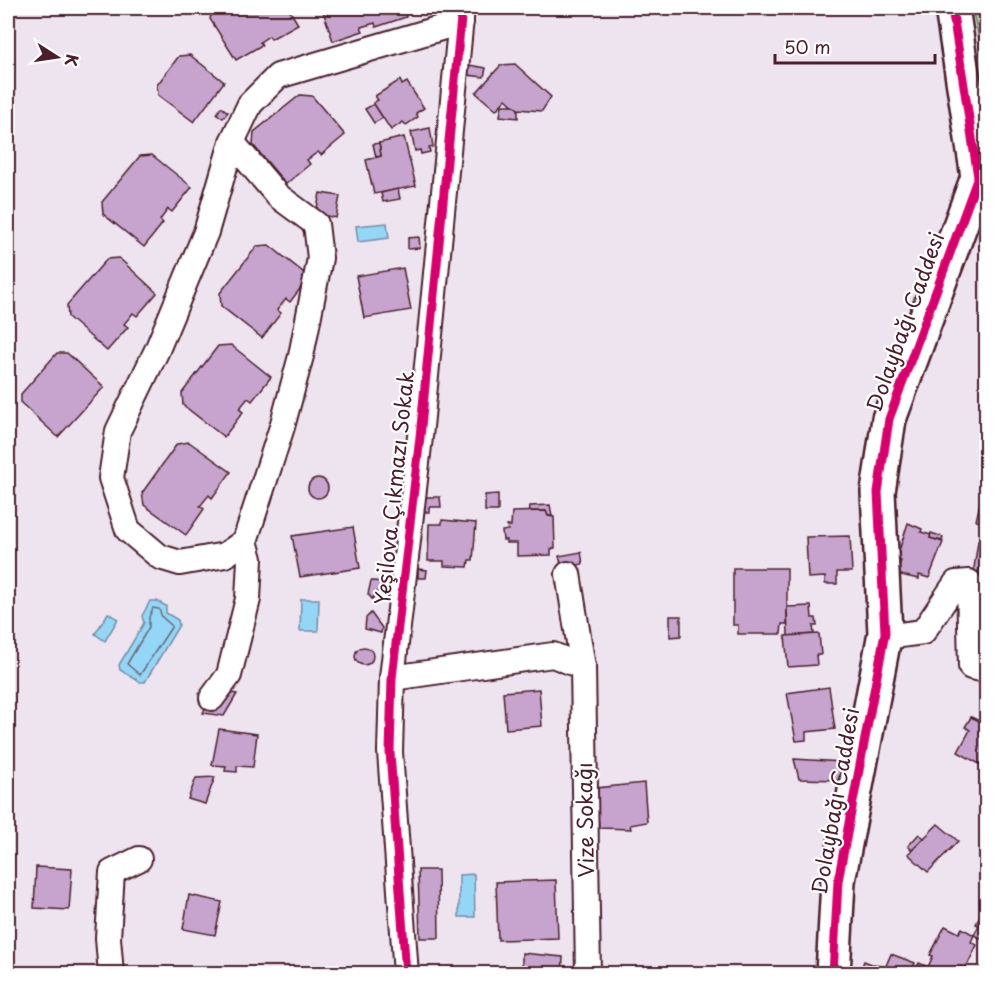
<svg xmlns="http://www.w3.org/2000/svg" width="994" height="981" viewBox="0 0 994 981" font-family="'Playpen Sans',sans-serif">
<defs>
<pattern id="forest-firs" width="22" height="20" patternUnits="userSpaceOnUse" patternTransform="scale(1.5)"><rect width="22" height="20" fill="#a1d99d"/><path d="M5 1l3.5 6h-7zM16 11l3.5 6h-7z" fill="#8cba87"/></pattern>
</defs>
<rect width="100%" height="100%" fill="#eee4f0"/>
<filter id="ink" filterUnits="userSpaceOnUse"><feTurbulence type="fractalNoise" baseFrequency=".0167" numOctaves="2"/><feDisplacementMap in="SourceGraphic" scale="12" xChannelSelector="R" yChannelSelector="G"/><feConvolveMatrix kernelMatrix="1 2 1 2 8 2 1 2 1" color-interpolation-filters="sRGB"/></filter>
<g filter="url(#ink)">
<path fill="url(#forest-firs)" stroke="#767c64" stroke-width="1.5" d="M972 8H986V70Z"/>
<g fill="#94d6f6" stroke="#768da5" stroke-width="1.5">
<path d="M387 223 389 238 358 242 356 226Z"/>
<path d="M301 599H319L318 631H300Z"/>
<path d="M150 601H157L166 606V613L178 620 179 625 145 682H140L120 670 119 665 144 623 142 616Z"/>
<path d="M108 613 118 619 105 641 95 634Z"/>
<path d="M474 874 475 917H459V875Z"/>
</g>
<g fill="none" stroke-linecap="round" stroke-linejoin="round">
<path stroke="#68687c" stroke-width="1.5" d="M153 608 159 609 162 617 172 626 140 675 127 664 149 627V617Z"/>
</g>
<g fill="#c6a4ce" stroke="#4a1f2b" stroke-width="1.5">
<path d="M213 8H288L298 24 271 39 269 36 260 42 262 45 236 60 210 19Z"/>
<path d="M322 8H403L406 17 376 27 375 23 361 27 363 31 333 41Z"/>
<path d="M190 55 224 82 194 122 158 95 157 85 179 56Z"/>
<path d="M515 64 551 97 542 111 517 109 506 99 496 110 476 93 501 65Z"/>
<path d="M469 65 486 68 484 77 467 75Z"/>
<path d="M400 80 402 85 407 82 424 108 416 113 418 117 406 125 403 122 391 130 373 103 378 100 375 96Z"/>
<path d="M300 95 312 96 345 135 321 155 318 152 307 160 310 164 286 184 253 145 254 132Z"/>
<path d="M374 104 383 118 374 123 365 109Z"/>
<path d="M502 105H513L518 109V118L500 116Z"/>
<path d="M221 107 228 112 223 118 217 114Z"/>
<path d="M430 128 433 147 429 148 430 152 421 154 420 150 415 151 411 132Z"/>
<path d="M404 137 416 186 374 194 366 160 381 156 379 143Z"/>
<path d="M379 143 381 156 376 157 373 144Z"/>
<path d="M152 155 192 187 172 212 168 209 160 220 163 223 144 247 103 214 102 202 140 156Z"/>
<path d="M398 189 400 199 383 202 381 193Z"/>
<path d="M320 193 340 196 336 218 316 213Z"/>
<path d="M419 237 420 248 408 249V238Z"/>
<path d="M269 245 309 277 290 302 286 299 277 310 281 313 262 338 221 306 220 293 257 246Z"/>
<path d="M119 258 157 293 137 316 133 313 124 324 128 327 107 351 68 317 67 305 107 259Z"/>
<path d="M403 268 411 310 364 318 356 276Z"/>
<path d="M231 345 271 377 252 401 248 398 239 409 243 412 224 437 183 405 182 393 218 346Z"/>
<path d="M57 353H67L104 387 58 437 21 403V394Z"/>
<path d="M189 442 231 472 212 498 209 495 200 506 204 509 186 535 144 505 142 493 177 444Z"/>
<circle cx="318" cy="488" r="10"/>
<path d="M983 489 986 490V523L976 521Z"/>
<path d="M498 494V511H485V495Z"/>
<path d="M422 497H440L441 507H429V512H421Z"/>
<path d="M550 505 552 516H548L546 511H529L530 506Z"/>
<path d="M546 511 548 516 554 517 555 548 551 549V555L517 556V543H506V540H503L502 531 508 530 507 526H511L512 512Z"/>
<path d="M442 520 476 523 473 560H469L468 567 444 566V561H428L429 524H442Z"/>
<path d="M908 523 922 529 921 532 931 535 930 538 943 542 929 578 919 575V579L896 574 901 561 896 560Z"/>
<path d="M353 527 360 568 300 577 292 536Z"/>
<path d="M931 533 943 537 942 541 930 538Z"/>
<path d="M850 536 852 572H837V584H825V577L808 578 806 537Z"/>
<path d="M978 541 985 542 978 575H973Z"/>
<path d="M985 542H986V577L978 575Z"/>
<path d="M581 552 583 564 562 568 559 556Z"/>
<path d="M733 568H787V624H782L781 634H738V625H733Z"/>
<path d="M418 569 427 570 426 578H418Z"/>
<path d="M371 581 386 582 372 599 368 594Z"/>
<path d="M811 606 812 618H816L817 626H813L814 634 788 636 787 607Z"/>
<path d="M371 613 382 628 381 633 365 629 366 618Z"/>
<path d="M670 616H681V636L670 637Z"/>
<path d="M819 634 821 655H816L817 665 788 667 785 636Z"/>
<circle cx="364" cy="656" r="9"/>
<path d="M829 687 835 729 806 732V740L796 741 787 693Z"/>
<path d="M539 689 542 726 506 729 503 692Z"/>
<path d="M215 690 237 694 224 716 203 713Z"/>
<path d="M971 717 986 724V754L981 765 958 752 970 730 965 727Z"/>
<path d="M219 729 257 734 253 767 237 766V772L225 771 226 766 212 765Z"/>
<path d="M794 759 843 762 840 780 799 779Z"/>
<path d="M215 777 205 804 188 799 196 778Z"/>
<path d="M644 783 647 822 630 825 631 829 599 828 596 788Z"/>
<path d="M938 824 958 841 928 872 908 854Z"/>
<path d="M919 834 924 838 912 850 908 846Z"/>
<path d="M36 867 72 869 69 910 34 908Z"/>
<path d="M418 870H438L439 938H420Z"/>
<path d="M556 880 558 938 498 940 496 882Z"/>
<path d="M189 895 222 902 215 935 183 929Z"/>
<path d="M986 903V934L983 940 974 935 979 925 976 924Z"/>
<path d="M945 926 959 933 962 928 974 935 971 942 977 945 963 974H939L928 967 933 956 930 955Z"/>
<path d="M522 953 563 957 562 974H522Z"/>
<path d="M891 954 915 963 911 974H870L874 964 885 968Z"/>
<path d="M864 961 874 965 870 974H859Z"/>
<path d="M919 963 928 967 925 974 915 972Z"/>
</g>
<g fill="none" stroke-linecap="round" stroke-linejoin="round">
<defs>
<g id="street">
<path d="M245 541 225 555 180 563 160 557 128 530 111 478 118 431 157 350 206 232 232 142 250 104 278 76 461 22"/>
<path d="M568 574 583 667 588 974"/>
<path d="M885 637 923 632 956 583 969 582 971 667 986 670"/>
<path d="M392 678 553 655 583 667"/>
<path d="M212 698 229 675 248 599 250 559 245 541 282 427 301 356 320 258 316 224 278 196 232 142"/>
<path d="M111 974 108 938 112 872 139 859"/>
<path d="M406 974 390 752 392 678 420 437 462 8"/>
</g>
<path id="secondary" d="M833 974 838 881 885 633 878 492 889 419 978 177 952 8"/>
</defs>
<use href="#street" stroke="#4a1f2b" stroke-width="28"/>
<use href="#secondary" stroke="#4a1f2b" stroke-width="38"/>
<use href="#street" stroke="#fff" stroke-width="24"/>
<use href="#secondary" stroke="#fff" stroke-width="33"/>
<defs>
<g id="cycleway">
<path d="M406 974 390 752 392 678 420 437 462 8"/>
<path d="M833 974 838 881 885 633 878 492 889 419 978 177 952 8"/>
</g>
</defs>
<use href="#cycleway" stroke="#fff" stroke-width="13"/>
<use href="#cycleway" stroke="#d6006c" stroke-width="9"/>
</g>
</g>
<g text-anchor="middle" stroke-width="4.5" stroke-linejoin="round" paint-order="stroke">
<g font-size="21" fill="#4a1f2b" stroke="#fff">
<text transform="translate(906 322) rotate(-70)" y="7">Dolaybağı Caddesi</text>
<text transform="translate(395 488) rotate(-84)" y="7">Yeşilova Çıkmazı Sokak</text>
<text transform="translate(836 801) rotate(-80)" y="7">Dolaybağı Caddesi</text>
<text transform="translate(586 820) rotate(-91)" y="7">Vize Sokağı</text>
</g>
</g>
<rect width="994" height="981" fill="none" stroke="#fff" stroke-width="30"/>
<rect x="15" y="15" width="964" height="951" fill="none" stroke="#4a1f2b" stroke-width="2" filter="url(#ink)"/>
<g transform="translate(57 57) rotate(102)" stroke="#ffffff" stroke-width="4.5" paint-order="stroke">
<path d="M0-4.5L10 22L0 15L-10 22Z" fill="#4a1f2b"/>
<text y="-9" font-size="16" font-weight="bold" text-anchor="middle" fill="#4a1f2b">K</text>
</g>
<path d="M775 54v9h160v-9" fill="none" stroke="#4a1f2b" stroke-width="3"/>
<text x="784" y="54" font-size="18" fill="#4a1f2b" stroke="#ffffff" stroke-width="4.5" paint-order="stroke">50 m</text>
</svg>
